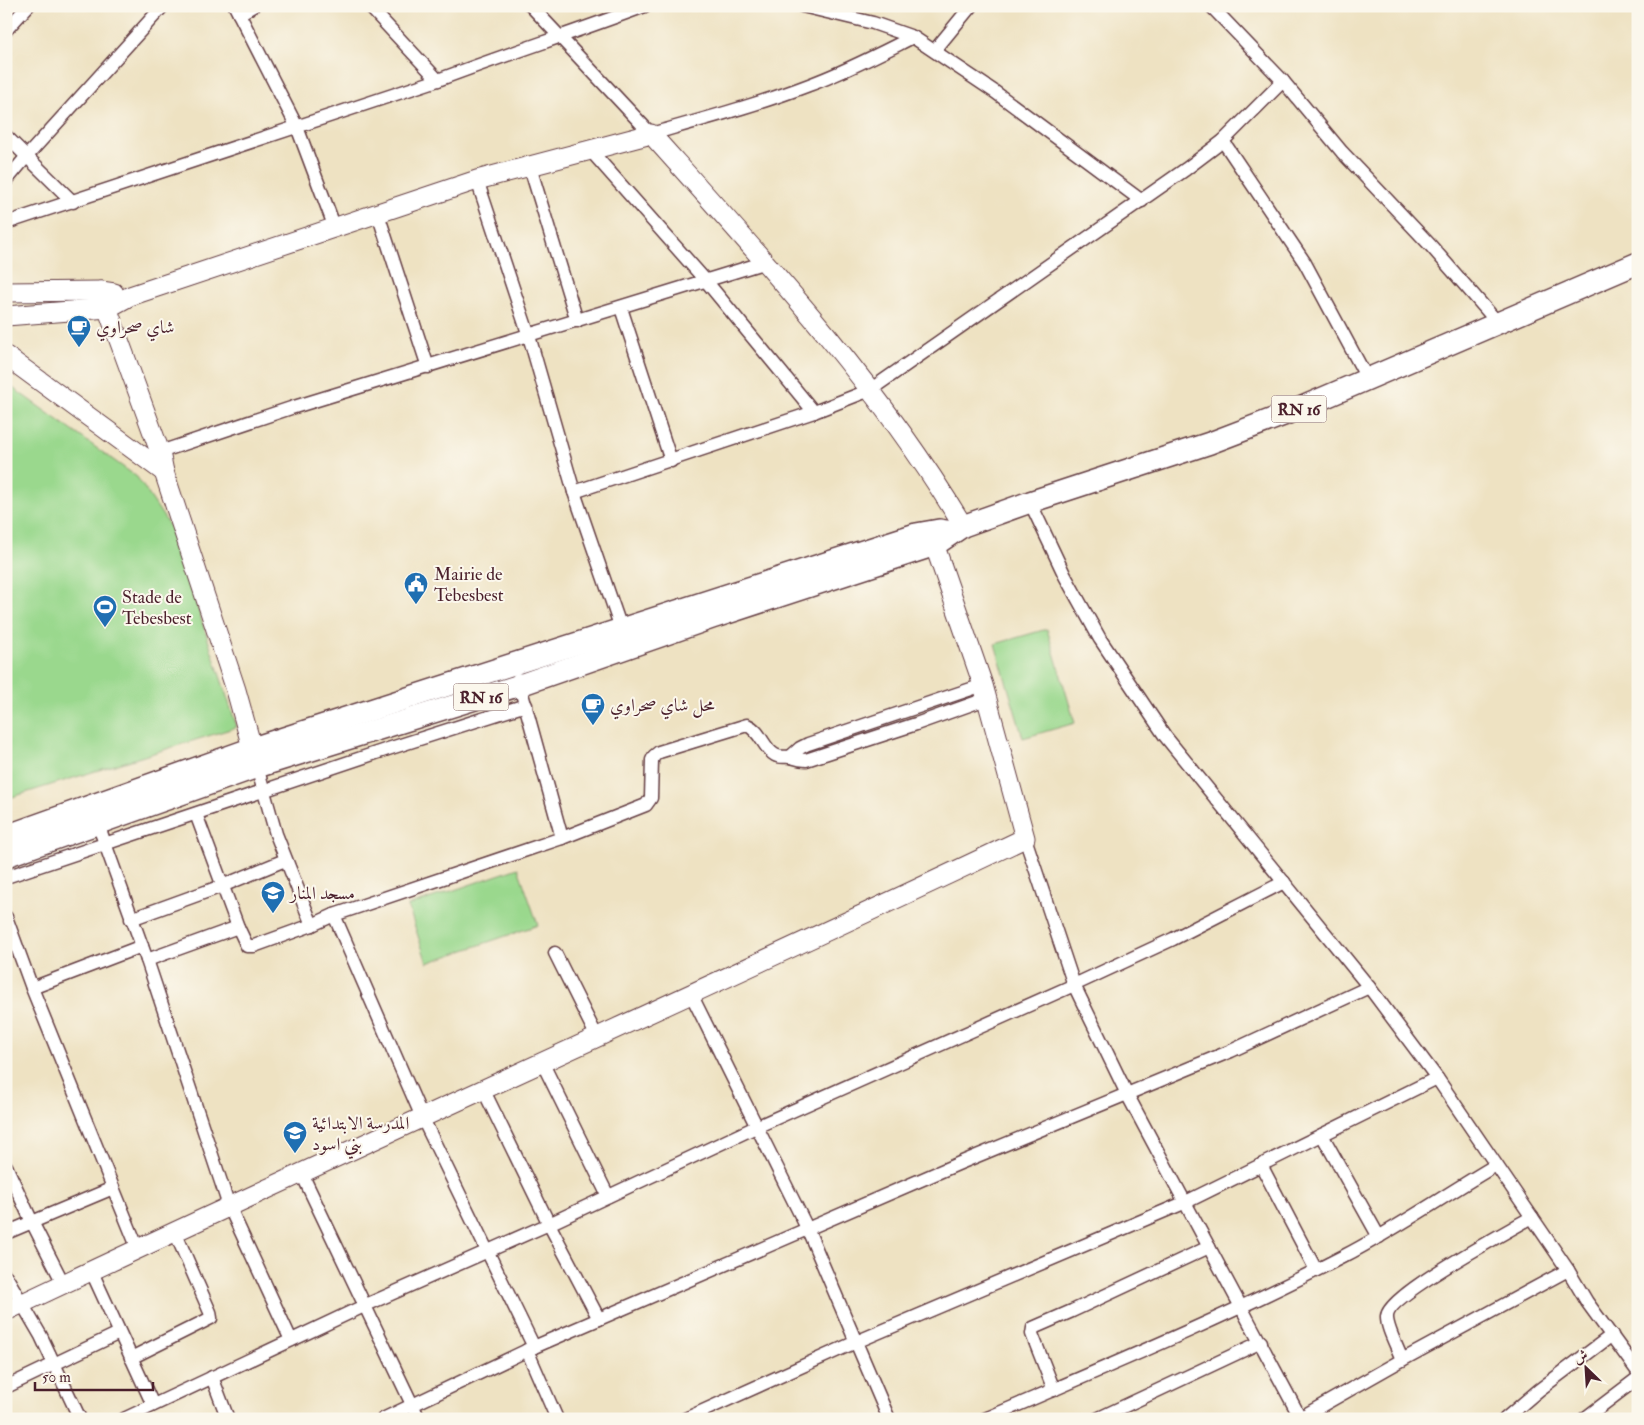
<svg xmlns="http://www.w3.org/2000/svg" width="1644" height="1425" viewBox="0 0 1644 1425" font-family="'IM FELL Double Pica',Amiri,serif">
<rect width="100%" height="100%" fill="#fbf7ec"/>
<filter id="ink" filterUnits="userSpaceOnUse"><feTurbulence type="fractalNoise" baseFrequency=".02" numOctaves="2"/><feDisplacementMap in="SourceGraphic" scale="10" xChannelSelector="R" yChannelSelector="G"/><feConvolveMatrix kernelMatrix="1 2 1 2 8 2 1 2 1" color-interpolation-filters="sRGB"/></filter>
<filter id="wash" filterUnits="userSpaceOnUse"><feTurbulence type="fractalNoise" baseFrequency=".0096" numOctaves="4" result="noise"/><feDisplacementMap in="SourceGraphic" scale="20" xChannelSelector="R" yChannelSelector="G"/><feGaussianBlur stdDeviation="1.12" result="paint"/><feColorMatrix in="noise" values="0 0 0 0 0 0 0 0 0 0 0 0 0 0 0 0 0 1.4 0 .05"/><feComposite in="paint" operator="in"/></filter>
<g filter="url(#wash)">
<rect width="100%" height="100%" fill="#eee2c2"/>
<g fill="#9ad88d" stroke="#727c5c">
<path d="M6 383 137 477 171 528 237 727 6 799Z"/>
<path d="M1047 629 1075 723 1023 738 995 644Z"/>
<path d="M518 868 538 925 427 963 408 906Z"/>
</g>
</g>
<g filter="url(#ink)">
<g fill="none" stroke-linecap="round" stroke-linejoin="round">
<defs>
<g id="street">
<path d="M235 6 297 127 335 228"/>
<path d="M369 6 438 80"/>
<path d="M531 6 651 134C704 119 757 105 809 85 845 72 879 54 913 37"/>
<path d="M802 6 873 23 913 37 995 92 1142 201"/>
<path d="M1211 6 1283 81 1342 152 1431 246 1498 323"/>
<path d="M239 14 253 6"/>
<path d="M6 30 28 6"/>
<path d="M935 50 971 6"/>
<path d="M6 136 73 202"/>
<path d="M1223 141 1305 263 1368 380"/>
<path d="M591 151 706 281 814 412"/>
<path d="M530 167 577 321"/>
<path d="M477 180 529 336 574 492 623 634"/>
<path d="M6 181 27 156 163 6"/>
<path d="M378 214 428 367"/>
<path d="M6 223 438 80C507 54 576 32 645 6"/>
<path d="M621 308 671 461"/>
<path d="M160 452 291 408 766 262"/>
<path d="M574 492 814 412 870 390 1186 169 1223 141 1283 81"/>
<path d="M1030 502 1065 576 1100 639 1165 736 1369 987 1437 1078 1568 1270 1587 1302 1638 1372"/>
<path d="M518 679 562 838"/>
<path d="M790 757 800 748 808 744 983 685"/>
<path d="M257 767 276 834 312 925 334 915 422 1117 534 1347"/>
<path d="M196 814 238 927 247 946H254L312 925"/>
<path d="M98 824 147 960 229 1206 291 1340"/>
<path d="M1025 838 1074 985 1127 1094 1301 1419"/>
<path d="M6 877 391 748 526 705"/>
<path d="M334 915 562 838 646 805 651 798 652 760 654 756 659 752 747 725C761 731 763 748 775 755 780 758 785 756 791 757 797 759 799 760 806 760L916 724 986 699"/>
<path d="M6 917 32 988 138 1249"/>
<path d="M131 919 222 886 285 860"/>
<path d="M555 953 597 1037"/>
<path d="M147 960 238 927"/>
<path d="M32 988 142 946"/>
<path d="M691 994 808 1230 889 1419"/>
<path d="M542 1062 608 1196"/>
<path d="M483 1089 549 1224 599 1319"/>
<path d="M1322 1135 1379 1237"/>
<path d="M1261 1165 1316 1270"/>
<path d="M6 1166 32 1222 63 1283"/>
<path d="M302 1174 419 1419"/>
<path d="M6 1233 113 1188"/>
<path d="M91 1270 153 1405"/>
<path d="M6 1276 41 1336 80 1419"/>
<path d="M527 1350 557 1419"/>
<path d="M131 1358 211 1318 210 1312 175 1232"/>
<path d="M1402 1360C1398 1348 1386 1327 1387 1316 1389 1294 1509 1231 1532 1217"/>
<path d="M212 1377 228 1419"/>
<path d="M6 1387 119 1333"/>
<path d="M1054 1390 1032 1334 1033 1328 1072 1311 1209 1247"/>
<path d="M124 1419 366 1305 549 1224 756 1127 1074 985 1173 939 1284 882"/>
<path d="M383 1419 534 1347 960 1163 1231 1051 1369 987"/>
<path d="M685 1419 856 1342 1186 1202 1437 1078"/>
<path d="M985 1419C1106 1367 1227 1317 1344 1256 1396 1229 1445 1195 1496 1165"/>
<path d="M1097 1419 1261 1342"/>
<path d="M1298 1419 1402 1360 1568 1270"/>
<path d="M1505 1419 1539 1390 1612 1335"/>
<path d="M1584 1419 1638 1378"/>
</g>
<g id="secondary">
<path d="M101 291 160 452 164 472 236 690 256 762"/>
<path d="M6 292 101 291 114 293"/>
<path d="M6 316 108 308 130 296 477 180 651 134C762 258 877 382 963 526"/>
<path d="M6 356 164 472"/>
<path d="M6 1311C345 1150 687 999 1025 838L983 685 930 532"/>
</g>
<g id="primary">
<path d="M6 836 253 748 916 534 939 530 952 532"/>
<path d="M6 856 257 767 520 685 712 618 935 545 963 526 1030 502 1210 443 1286 414 1638 263"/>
</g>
</defs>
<use href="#street" stroke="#633c42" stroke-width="15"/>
<use href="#secondary" stroke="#633c42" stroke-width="21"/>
<use href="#primary" stroke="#633c42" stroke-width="24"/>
<use href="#street" stroke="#fff" stroke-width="12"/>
<use href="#secondary" stroke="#fff" stroke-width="19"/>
<use href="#primary" stroke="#fff" stroke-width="21"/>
</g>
</g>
<defs>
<symbol id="cafe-pin" viewBox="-11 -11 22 30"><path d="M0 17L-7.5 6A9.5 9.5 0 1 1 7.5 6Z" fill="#1f6fb2" stroke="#fbf7ec"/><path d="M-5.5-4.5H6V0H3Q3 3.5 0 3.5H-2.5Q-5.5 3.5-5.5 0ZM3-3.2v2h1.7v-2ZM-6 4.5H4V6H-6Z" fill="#fff"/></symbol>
<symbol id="civic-pin" viewBox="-11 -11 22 30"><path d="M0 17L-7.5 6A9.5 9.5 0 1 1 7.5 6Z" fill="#1f6fb2" stroke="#fbf7ec"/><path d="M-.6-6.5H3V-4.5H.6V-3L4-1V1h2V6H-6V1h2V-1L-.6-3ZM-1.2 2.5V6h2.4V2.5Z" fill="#fff"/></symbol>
<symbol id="stadium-pin" viewBox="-11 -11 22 30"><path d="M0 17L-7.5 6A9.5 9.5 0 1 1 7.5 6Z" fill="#1f6fb2" stroke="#fbf7ec"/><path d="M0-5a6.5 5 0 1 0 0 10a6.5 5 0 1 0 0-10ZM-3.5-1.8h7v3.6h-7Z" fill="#fff"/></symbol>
<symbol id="school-pin" viewBox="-11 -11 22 30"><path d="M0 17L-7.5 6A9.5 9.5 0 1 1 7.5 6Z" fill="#1f6fb2" stroke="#fbf7ec"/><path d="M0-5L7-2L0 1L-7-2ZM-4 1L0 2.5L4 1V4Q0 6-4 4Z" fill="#fff"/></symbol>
</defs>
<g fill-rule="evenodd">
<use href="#cafe-pin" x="65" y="313" width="28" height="38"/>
<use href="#civic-pin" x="402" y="570" width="28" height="38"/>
<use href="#stadium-pin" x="91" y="593" width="28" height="38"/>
<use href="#cafe-pin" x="579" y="691" width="28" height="38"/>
<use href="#school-pin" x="259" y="879" width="28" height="38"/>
<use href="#school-pin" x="281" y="1119" width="28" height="38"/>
</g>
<g text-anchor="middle" stroke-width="4" stroke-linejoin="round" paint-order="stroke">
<g fill="#fbf7ec" stroke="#7f6065" stroke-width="1">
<rect x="1271.5" y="395.5" width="55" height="27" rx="4"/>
<rect x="453.5" y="683.5" width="55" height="27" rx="4"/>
</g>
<g font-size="16" font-weight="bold" fill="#4a1f2b">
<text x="1299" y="415">RN 16</text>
<text x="481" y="703">RN 16</text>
</g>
<g font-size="18" fill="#4a1f2b" stroke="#fbf7ec" text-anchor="start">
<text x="96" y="333">شاي صحراوي</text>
<text x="434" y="580">Mairie de<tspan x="434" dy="21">Tebesbest</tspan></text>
<text x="122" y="603">Stade de<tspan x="122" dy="21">Tebesbest</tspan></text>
<text x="610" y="711">محل شاي صحراوي</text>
<text x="290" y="899">مسجد المنار</text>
<text x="312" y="1129">المدرسة الابتدائية<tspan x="312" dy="21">بني اسود</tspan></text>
</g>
</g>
<rect width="1644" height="1425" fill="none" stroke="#fbf7ec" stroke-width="25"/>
<g transform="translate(1586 1368) rotate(335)" stroke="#fbf7ec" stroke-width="4" paint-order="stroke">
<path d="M0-4L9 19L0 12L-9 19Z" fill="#4a1f2b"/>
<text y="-8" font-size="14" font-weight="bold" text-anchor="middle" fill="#4a1f2b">ش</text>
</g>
<path d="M35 1382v8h118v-8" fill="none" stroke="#4a1f2b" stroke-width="2.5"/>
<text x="42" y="1382" font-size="15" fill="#4a1f2b" stroke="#fbf7ec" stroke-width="4" paint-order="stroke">50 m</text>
</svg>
